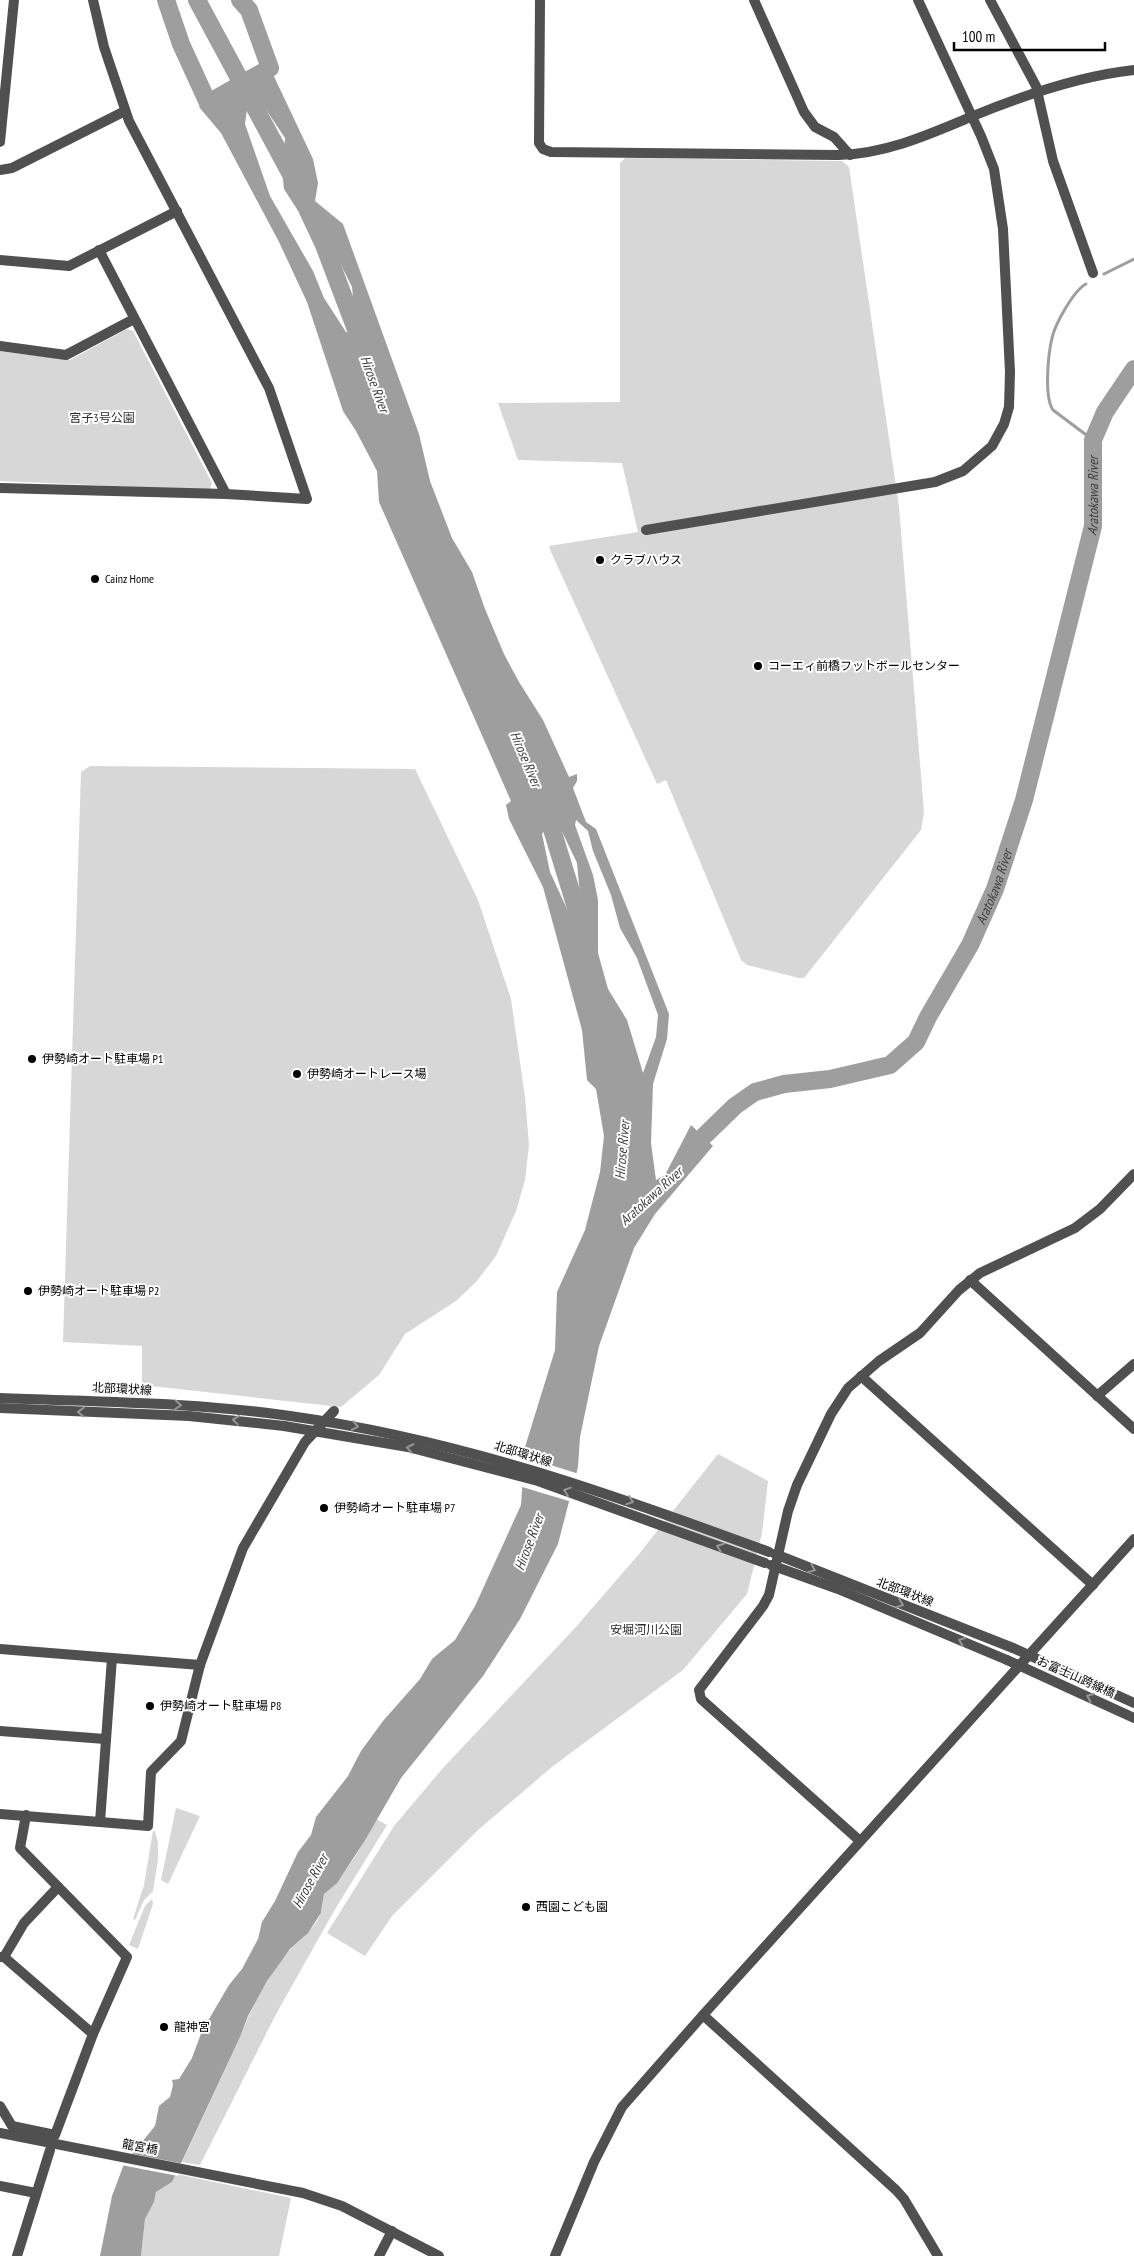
<svg xmlns="http://www.w3.org/2000/svg" width="1134" height="2256" viewBox="0 0 1134 2256" font-family="'PT Sans Narrow','Noto Sans JP',sans-serif">
<rect width="100%" height="100%" fill="#fff"/>
<g fill="#d7d7d7">
<path d="M625 158 842 161 849 167 899 507 924 812 921 830 804 978H799L747 965 741 960 666 780 657 784 551 552 549 546 638 532 622 463 518 460 498 403 620 402V163Z"/>
<path d="M127 329 133 331 212 483 210 490 0 481V351L70 360Z"/>
<path d="M90 766 415 769 478 900 511 999 525 1097 529 1145 525 1180 516 1211 496 1256 476 1282 456 1301 405 1334 379 1375 341 1407 142 1385V1346L63 1342 81 772Z"/>
<path d="M718 1454 768 1481 762 1533 747 1594 683 1670 553 1766 478 1830 392 1916 365 1956 327 1933 394 1826 443 1768 575 1628 639 1554Z"/>
<path d="M176 1808 200 1816 168 1884 161 1880Z"/>
<path d="M376 1819 387 1825 334 1911 275 2016 200 2165 182 2162 240 2037C249 2013 264 1984 279 1963 291 1945 313 1933 321 1913 323 1907 323 1900 324 1894 346 1875 363 1845 376 1819Z"/>
<path d="M153 1831H155L158 1843V1860L153 1891 144 1900 135 1920 133 1919 144 1885Z"/>
<path d="M152 1899 153 1904 138 1949 129 1945 145 1906Z"/>
<path d="M176 2174 291 2198 279 2256H141L145 2219 154 2202 156 2192 172 2182Z"/>
</g>
<path fill="#9e9e9e" fill-rule="evenodd" d="M270 68 313 159 318 183 315 201 343 224 419 434 430 481 452 538 472 572 485 609 504 654 519 682 543 720 569 777 577 774V781L573 788 586 822 596 829 669 1014 667 1039 653 1084 651 1143 656 1180 665 1175 691 1125 713 1146 655 1214 634 1248 599 1346 580 1437 578 1467 558 1544 520 1619 483 1676 401 1778 364 1842 337 1883 324 1894 321 1913 308 1933 290 1949 267 1981 248 2016 240 2037 176 2174 172 2182 156 2192 154 2202 145 2219 141 2256H100L112 2196 124 2164 155 2126 159 2106 170 2097 173 2085 172 2080 179 2079 192 2058 202 2031 229 1985 242 1969 258 1939 262 1922 275 1901 298 1852 311 1835 316 1817 348 1776 361 1751 383 1721 420 1679 432 1659 455 1640 475 1606 521 1505 525 1447 555 1350 557 1292 585 1230 600 1172 604 1136 596 1089 587 1080 582 1030 543 887 509 819 506 805 511 801 379 502 377 471 356 431 343 411 307 302 279 242 221 133 199 107ZM265 108 285 138 282 170 284 189 302 217 331 245 352 287 357 334 346 332 324 298 313 271 270 196 245 124 247 109ZM556 819 577 863 583 927 579 935 550 872 542 834 549 822ZM576 820 588 831 593 851 611 895 620 928 637 958 658 1015 656 1037 643 1073 627 1020 608 989 598 953V900L593 875 575 825Z"/>
<g fill="#fff">
<path d="M522 1456 579 1474 572 1502 519 1486Z"/>
<path d="M129 2153 184 2164 178 2176 121 2165Z"/>
</g>
<g fill="none" stroke-linecap="round" stroke-linejoin="round">
<g stroke="#9e9e9e" stroke-width="3">
<path d="M1104 274 1134 259"/>
<path d="M1086 284C1074 290 1055 324 1052 338 1048 355 1044 397 1053 410L1093 440"/>
</g>
<g stroke="#9e9e9e" stroke-width="18">
<path d="M166 0 181 44 208 103 270 68 249 10 240 0"/>
<path d="M197 0 294 180"/>
<path d="M308 211 324 245 366 356"/>
<path d="M543 800 589 950"/>
<path id="s1" d="M691 1157 703 1137 735 1106 755 1092 784 1084 830 1079 890 1065 916 1042 928 1017 970 945 995 889 1024 800 1093 526V440L1105 412 1134 369"/>
</g>
<g stroke="#505050" stroke-width="10">
<path d="M540 0 539 143 543 149 551 152 838 155C886 154 930 134 973 116 1024 95 1079 76 1134 70"/>
<path d="M754 0 804 112 815 127 834 137 850 155"/>
<path d="M990 0 1036 86 1053 161 1093 273"/>
<path d="M0 142 14 0"/>
<path d="M0 170 12 168 125 111"/>
<path d="M99 250 226 494"/>
<path d="M0 260 69 266 177 211"/>
<path d="M0 346 66 355 134 319"/>
<path d="M0 488 226 494 307 499 269 388 129 121 104 47 93 0"/>
<path d="M646 530 935 482 963 471 992 446 1004 424 1009 407 1010 372 1003 229 994 169 981 136 918 0"/>
<path d="M970 1280 1134 1429"/>
<path d="M861 1376 1093 1585"/>
<path d="M1097 1396 1134 1364"/>
<path d="M0 1398C97 1402 194 1402 290 1416"/>
<path d="M0 1408 189 1416 284 1426"/>
<path d="M775 1554 1013 1648"/>
<path d="M771 1565 838 1589 1007 1660"/>
<path d="M0 1649 200 1665 243 1548 305 1442 334 1411"/>
<path d="M0 1731 105 1739"/>
<path d="M0 1814 100 1822 112 1658"/>
<path d="M100 1822 148 1826 151 1772 181 1741 200 1665"/>
<path d="M860 1841 701 1699 699 1690 763 1606 769 1595 788 1511 797 1485 831 1414 848 1388 879 1361 920 1333 959 1290 980 1273 1075 1228 1100 1209 1134 1174"/>
<path d="M0 1957H4L93 2034"/>
<path d="M4 1957 24 1923 58 1887"/>
<path d="M703 2015 896 2190 904 2199 938 2256"/>
<path d="M0 2106 12 2126 55 2135 93 2034 127 1957 20 1848 26 1815"/>
<path d="M0 2133 303 2193 342 2206 439 2256"/>
<path d="M0 2186 36 2193"/>
<path d="M17 2256 50 2150"/>
<path d="M379 2256 392 2231"/>
<path d="M555 2256 594 2162 622 2107 703 2015 1134 1539"/>
</g>
<g stroke="#505050" stroke-width="10">
<path d="M290 1416C460 1440 609 1493 769 1552"/>
<path d="M284 1426 408 1447 538 1481 765 1563"/>
<path d="M1013 1648 1134 1703"/>
<path d="M1007 1660 1134 1718"/>
</g>
</g>
<defs><path id="oneway-chevron" d="M-2-3.5L2.5 0L-2 3.5" fill="none" stroke-width="1.6" stroke-linecap="round" stroke-linejoin="round" transform="scale(1.25)"/></defs>
<g stroke="#969696">
<use href="#oneway-chevron" transform="translate(178 1405) rotate(4)"/>
<use href="#oneway-chevron" transform="translate(81 1412) rotate(-178)"/>
<use href="#oneway-chevron" transform="translate(236 1420) rotate(-173)"/>
<use href="#oneway-chevron" transform="translate(355 1426) rotate(11)"/>
<use href="#oneway-chevron" transform="translate(410 1448) rotate(-168)"/>
<use href="#oneway-chevron" transform="translate(567 1491) rotate(-161)"/>
<use href="#oneway-chevron" transform="translate(630 1501) rotate(19)"/>
<use href="#oneway-chevron" transform="translate(720 1547) rotate(-160)"/>
<use href="#oneway-chevron" transform="translate(812 1569) rotate(22)"/>
<use href="#oneway-chevron" transform="translate(900 1604) rotate(21)"/>
<use href="#oneway-chevron" transform="translate(962 1641) rotate(-158)"/>
<use href="#oneway-chevron" transform="translate(1090 1697) rotate(-156)"/>
</g>
<g fill="#000" stroke="#fff" stroke-width="2">
<circle cx="600" cy="560" r="5"/>
<circle cx="95" cy="579" r="5"/>
<circle cx="758" cy="666" r="5"/>
<circle cx="32" cy="1059" r="5"/>
<circle cx="297" cy="1074" r="5"/>
<circle cx="28" cy="1291" r="5"/>
<circle cx="324" cy="1508" r="5"/>
<circle cx="150" cy="1706" r="5"/>
<circle cx="526" cy="1907" r="5"/>
<circle cx="164" cy="2027" r="5"/>
</g>
<g text-anchor="middle" stroke-width="4" stroke-linejoin="round" paint-order="stroke">
<g font-size="12" fill="#2e2e2e" stroke="#fff">
<text x="102" y="422">宮子3号公園</text>
<text x="646" y="1634">安堀河川公園</text>
</g>
<g font-size="12" fill="#000" stroke="#fff" text-anchor="start">
<text x="610" y="564">クラブハウス</text>
<text x="105" y="583">Cainz Home</text>
<text x="768" y="670">コーエィ前橋フットボールセンター</text>
<text x="42" y="1063">伊勢崎オート駐車場 P1</text>
<text x="307" y="1078">伊勢崎オートレース場</text>
<text x="38" y="1295">伊勢崎オート駐車場 P2</text>
<text x="334" y="1512">伊勢崎オート駐車場 P7</text>
<text x="160" y="1710">伊勢崎オート駐車場 P8</text>
<text x="536" y="1911">西園こども園</text>
<text x="174" y="2031">龍神宮</text>
</g>
<g font-size="12" fill="#000" stroke="#fff">
<text transform="translate(122 1389) rotate(3)" y="4">北部環状線</text>
<text transform="translate(523 1454) rotate(17)" y="4">北部環状線</text>
<text transform="translate(905 1592) rotate(21)" y="4">北部環状線</text>
<text transform="translate(1076 1677) rotate(24)" y="4">お富士山跨線橋</text>
<text transform="translate(140 2147) rotate(11)" y="4">龍宮橋</text>
</g>
<g font-size="14" font-style="italic" fill="#3f3f3f" stroke="#fff">
<text transform="translate(375 384) rotate(70)" y="5">Hirose River</text>
<text dy="5" stroke="none"><textPath href="#s1" startOffset="844">Aratokawa River</textPath></text>
<text transform="translate(526 759) rotate(67)" y="5">Hirose River</text>
<text dy="5" stroke="none"><textPath href="#s1" startOffset="439">Aratokawa River</textPath></text>
<text transform="translate(622 1150) rotate(-85)" y="5">Hirose River</text>
<text transform="translate(651 1196) rotate(-42)" y="5">Aratokawa River</text>
<text transform="translate(529 1542) rotate(-69)" y="5">Hirose River</text>
<text transform="translate(310 1881) rotate(-61)" y="5">Hirose River</text>
</g>
</g>
<path d="M954 42v8h151v-8" fill="none" stroke="#000000" stroke-width="2.5"/>
<text x="962" y="42" font-size="15" fill="#000000" stroke="#ffffff" stroke-width="4" paint-order="stroke">100 m</text>
</svg>
